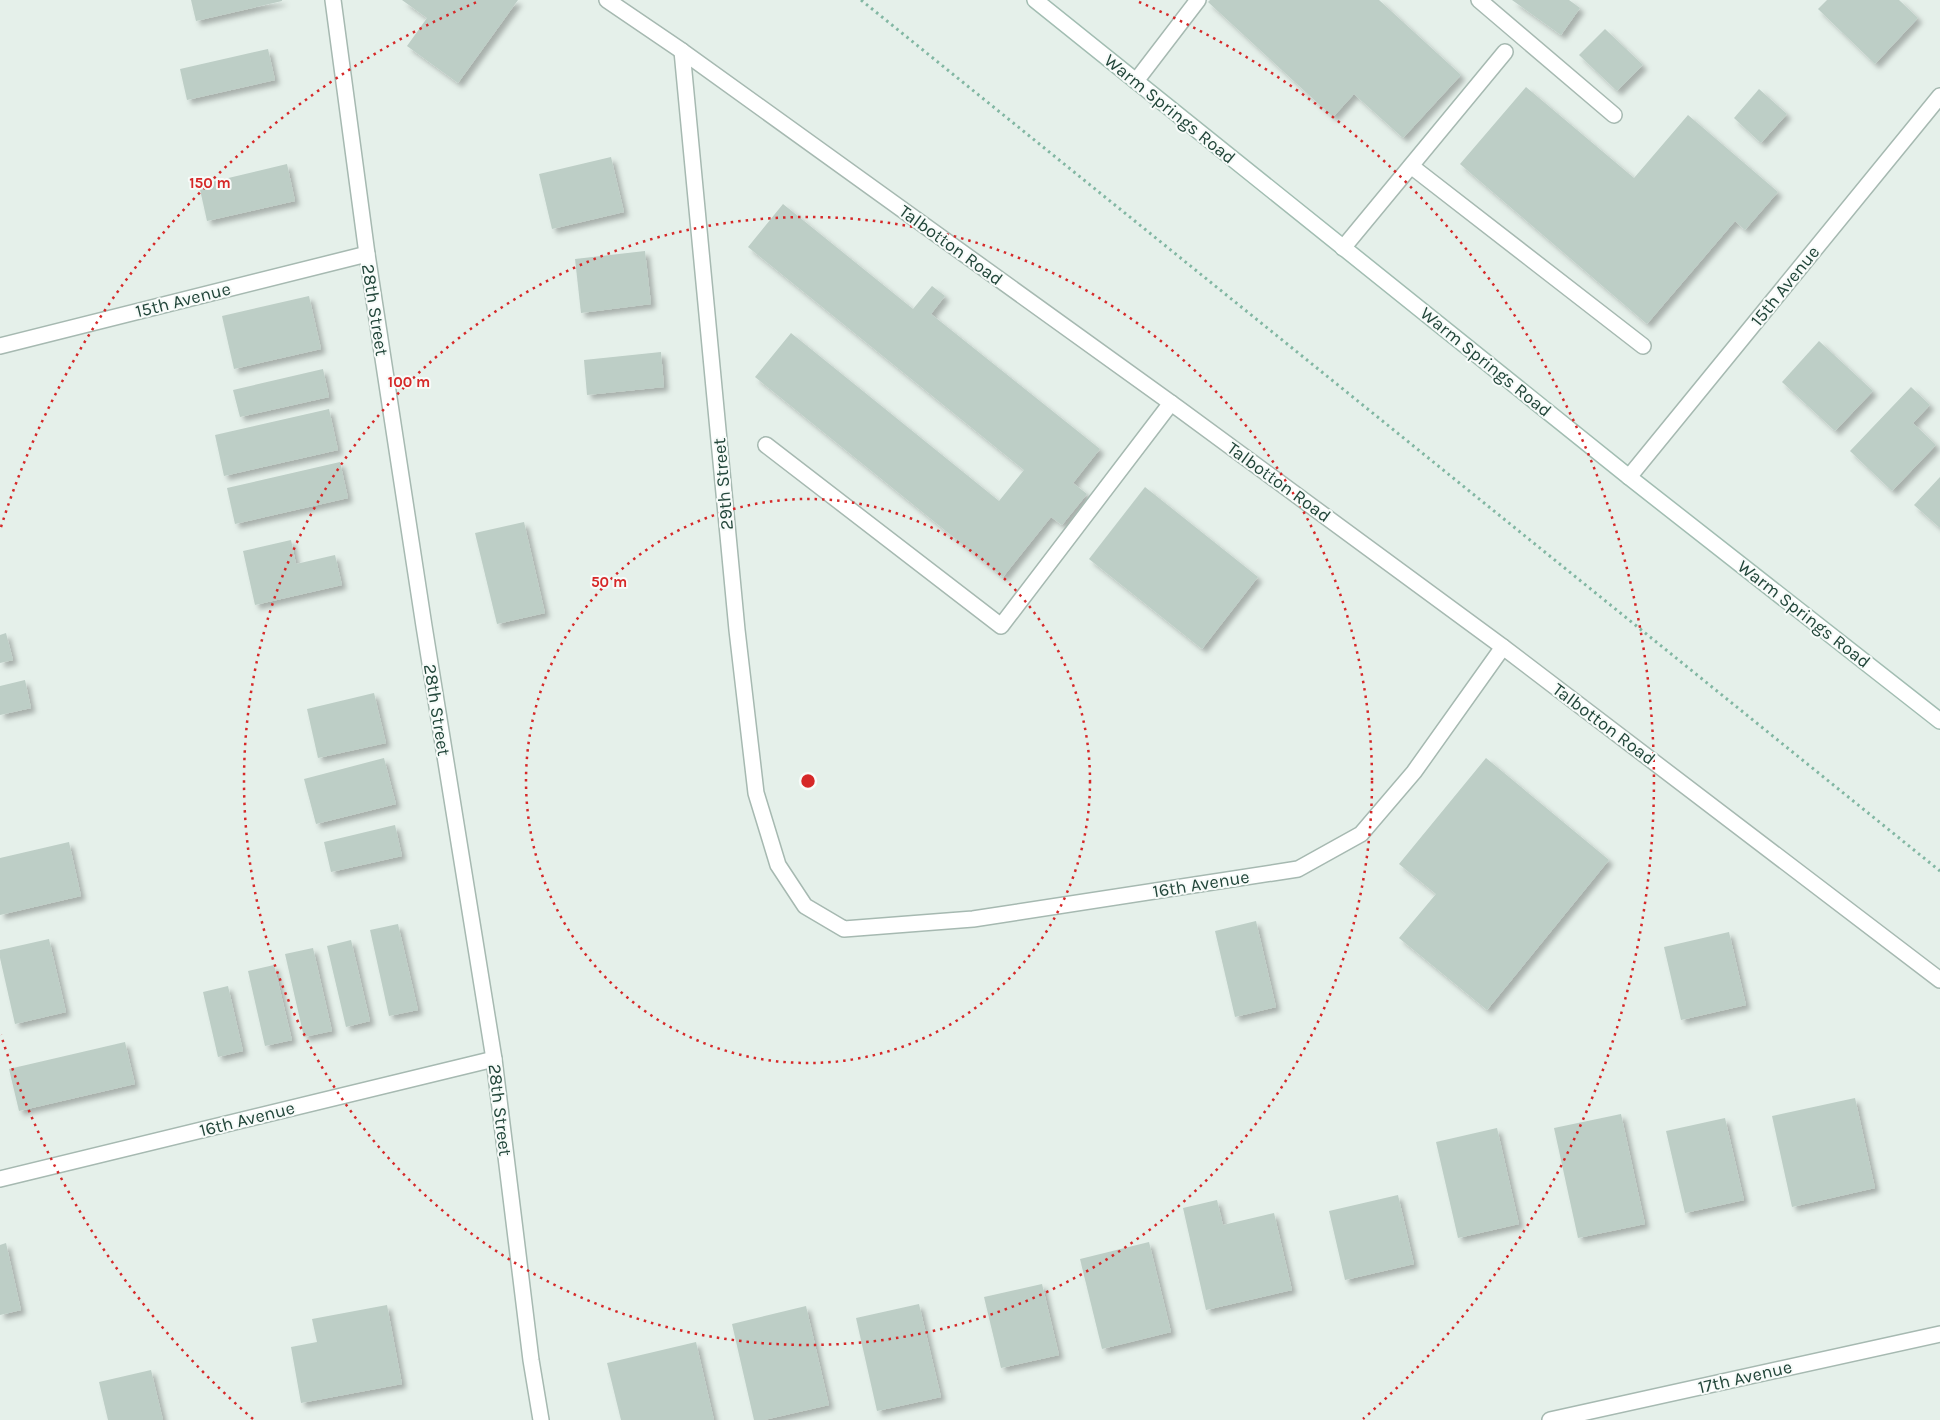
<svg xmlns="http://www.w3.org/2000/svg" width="1940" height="1420" viewBox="0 0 1940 1420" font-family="Karla,sans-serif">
<defs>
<filter id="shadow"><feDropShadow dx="4.5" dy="4.5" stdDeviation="2.5" flood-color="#0004"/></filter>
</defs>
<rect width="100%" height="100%" fill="#e5f0ea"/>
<g fill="#bdcec6" filter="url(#shadow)">
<path d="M191 0H282V1L196 21Z"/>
<path d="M402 0H518L458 83 407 46 427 18Z"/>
<path d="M1210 0H1379L1461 75 1403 138 1354 94 1333 117 1208 2Z"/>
<path d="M1512 0H1569L1580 8 1561 35Z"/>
<path d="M1827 0H1899L1918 18 1875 64 1818 9Z"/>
<path d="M1605 29 1643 65 1617 91 1579 55Z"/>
<path d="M268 49 275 80 187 100 180 69Z"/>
<path d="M1526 87 1634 178 1688 115 1778 192 1745 230 1735 221 1647 324 1460 164Z"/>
<path d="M1759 89 1787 114 1761 143 1734 118Z"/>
<path d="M611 157 624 212 552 229 539 174Z"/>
<path d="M287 164 295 201 207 221 199 185Z"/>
<path d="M783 204 913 309 932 286 945 296 931 314 1100 449 1073 483 1087 494 1062 525 1051 517 1003 577 755 377 791 333 999 501 1024 470 748 247Z"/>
<path d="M645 251 651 304 581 313 575 259Z"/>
<path d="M309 296 321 349 234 369 222 316Z"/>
<path d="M1819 341 1873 391 1835 431 1782 382Z"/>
<path d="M661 352 664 387 587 395 584 360Z"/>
<path d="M323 369 329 397 240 417 233 390Z"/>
<path d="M1911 387 1930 405 1913 423 1936 445 1892 491 1850 451Z"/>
<path d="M329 409 338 450 224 476 215 435Z"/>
<path d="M340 462 348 498 235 524 227 488Z"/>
<path d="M1940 477V528L1914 505Z"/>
<path d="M1145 487 1258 577 1202 649 1089 559Z"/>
<path d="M524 522 545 613 497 624 475 533Z"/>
<path d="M291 540 296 564 335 555 342 585 255 605 243 551Z"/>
<path d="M6 633 13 660 0 663V635Z"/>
<path d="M25 680 31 708 0 715V686Z"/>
<path d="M374 693 386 743 318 758 307 709Z"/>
<path d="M384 758 396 804 316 824 304 779Z"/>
<path d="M1486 758 1609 860 1487 1010 1399 938 1436 894 1399 864Z"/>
<path d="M395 825 402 856 331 872 324 842Z"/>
<path d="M69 842 81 896 0 915V858Z"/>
<path d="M1256 921 1276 1007 1235 1017 1215 931Z"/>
<path d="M398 924 418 1010 389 1016 370 930Z"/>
<path d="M1729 932 1746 1005 1681 1020 1664 947Z"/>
<path d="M49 939 66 1012 15 1024 0 958V950Z"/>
<path d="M351 940 370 1021 346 1027 327 946Z"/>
<path d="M313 948 332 1031 304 1037 285 954Z"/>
<path d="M274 965 292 1040 265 1046 248 971Z"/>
<path d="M228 986 243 1051 218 1057 203 992Z"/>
<path d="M125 1042 135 1084 19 1111 9 1069Z"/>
<path d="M1855 1098 1875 1188 1792 1207 1772 1116Z"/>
<path d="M1621 1114 1645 1224 1578 1238 1554 1128Z"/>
<path d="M1725 1118 1744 1200 1685 1213 1666 1131Z"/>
<path d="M1497 1128 1519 1224 1458 1238 1436 1142Z"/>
<path d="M1398 1195 1414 1264 1345 1280 1329 1211Z"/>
<path d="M1217 1200 1223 1225 1274 1213 1292 1290 1206 1310 1183 1208Z"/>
<path d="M1149 1242 1171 1332 1102 1349 1080 1259Z"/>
<path d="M6 1243 21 1310 0 1315V1245Z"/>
<path d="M1042 1284 1059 1355 1001 1368 984 1297Z"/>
<path d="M919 1304 941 1397 877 1411 856 1318Z"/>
<path d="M387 1305 402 1384 301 1403 291 1347 317 1342 312 1319Z"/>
<path d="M806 1306 829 1405 764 1420H754L732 1324Z"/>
<path d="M696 1342 714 1420H621L607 1363Z"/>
<path d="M151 1370 163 1420H108L99 1382Z"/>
</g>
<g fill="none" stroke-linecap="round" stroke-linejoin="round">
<defs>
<g id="service">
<path d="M1479 0 1614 115"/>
<path d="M1136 81 1198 0"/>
<path d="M1411 166 1643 346"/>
<path d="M1343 248 1505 52"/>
<path d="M766 445 1001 626 1171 403"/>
</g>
<g id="minor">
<path d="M333 0 367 254 424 626 494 1059 531 1360 541 1420"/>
<path d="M607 0 682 51 1178 408 1503 647 1940 980"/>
<path d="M682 51 737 630 756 793 778 865 805 906 844 929 973 919 1298 869 1361 834 1414 772 1503 647"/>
<path d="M0 346 367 254"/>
<path d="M1629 477 1940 96"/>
<path d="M0 1179 494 1059"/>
<path d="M1550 1420 1940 1334"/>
</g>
<path id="secondary" d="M1035 0 1629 477 1940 721"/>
</defs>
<use href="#service" stroke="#a6b9b1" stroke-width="18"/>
<use href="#minor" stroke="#a6b9b1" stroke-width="18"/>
<use href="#secondary" stroke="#a2bdb2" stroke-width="18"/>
<path stroke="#82b7a3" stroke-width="3" stroke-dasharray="2.5 4" stroke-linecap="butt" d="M861 0 1940 871"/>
<use href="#service" stroke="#fff" stroke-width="15"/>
<use href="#minor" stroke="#fff" stroke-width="15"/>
<use href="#secondary" stroke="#fff" stroke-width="15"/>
</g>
<g fill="none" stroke="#d62828" stroke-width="2.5" stroke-dasharray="2.5 5">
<circle cx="808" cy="781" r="282"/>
<circle cx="808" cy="781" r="564"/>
<path d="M253 1419A846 846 0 0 1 1 1035M1 527A846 846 0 0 1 477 2M1139 2A846 846 0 0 1 1363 1419"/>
</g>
<g text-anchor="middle" stroke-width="4" stroke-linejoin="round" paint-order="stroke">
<g font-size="18" fill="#214539" stroke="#f7fbf9">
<text transform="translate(1170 109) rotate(39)" y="6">Warm Springs Road</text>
<text transform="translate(951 245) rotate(36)" y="6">Talbotton Road</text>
<text transform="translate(1785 286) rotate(-51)" y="6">15th Avenue</text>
<text transform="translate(183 300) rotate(-14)" y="6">15th Avenue</text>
<text transform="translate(375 310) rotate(81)" y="6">28th Street</text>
<text transform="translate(1486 362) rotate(39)" y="6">Warm Springs Road</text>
<text transform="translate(1279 482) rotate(36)" y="6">Talbotton Road</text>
<text transform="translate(723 484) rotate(-95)" y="6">29th Street</text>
<text transform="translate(1804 614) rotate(38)" y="6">Warm Springs Road</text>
<text transform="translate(437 710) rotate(81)" y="6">28th Street</text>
<text transform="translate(1604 724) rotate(37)" y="6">Talbotton Road</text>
<text transform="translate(1201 884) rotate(-9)" y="6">16th Avenue</text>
<text transform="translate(500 1110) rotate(83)" y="6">28th Street</text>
<text transform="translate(247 1119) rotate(-14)" y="6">16th Avenue</text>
<text transform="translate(1745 1377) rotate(-13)" y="6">17th Avenue</text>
</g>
</g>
<circle cx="808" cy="781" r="8" fill="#d62828" stroke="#f7fbf9" stroke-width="2.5"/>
<g font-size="15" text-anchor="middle" font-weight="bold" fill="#d62828" stroke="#f7fbf9" stroke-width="4" stroke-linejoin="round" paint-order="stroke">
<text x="210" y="188">150 m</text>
<text x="409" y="387">100 m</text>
<text x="609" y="587">50 m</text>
</g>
</svg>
